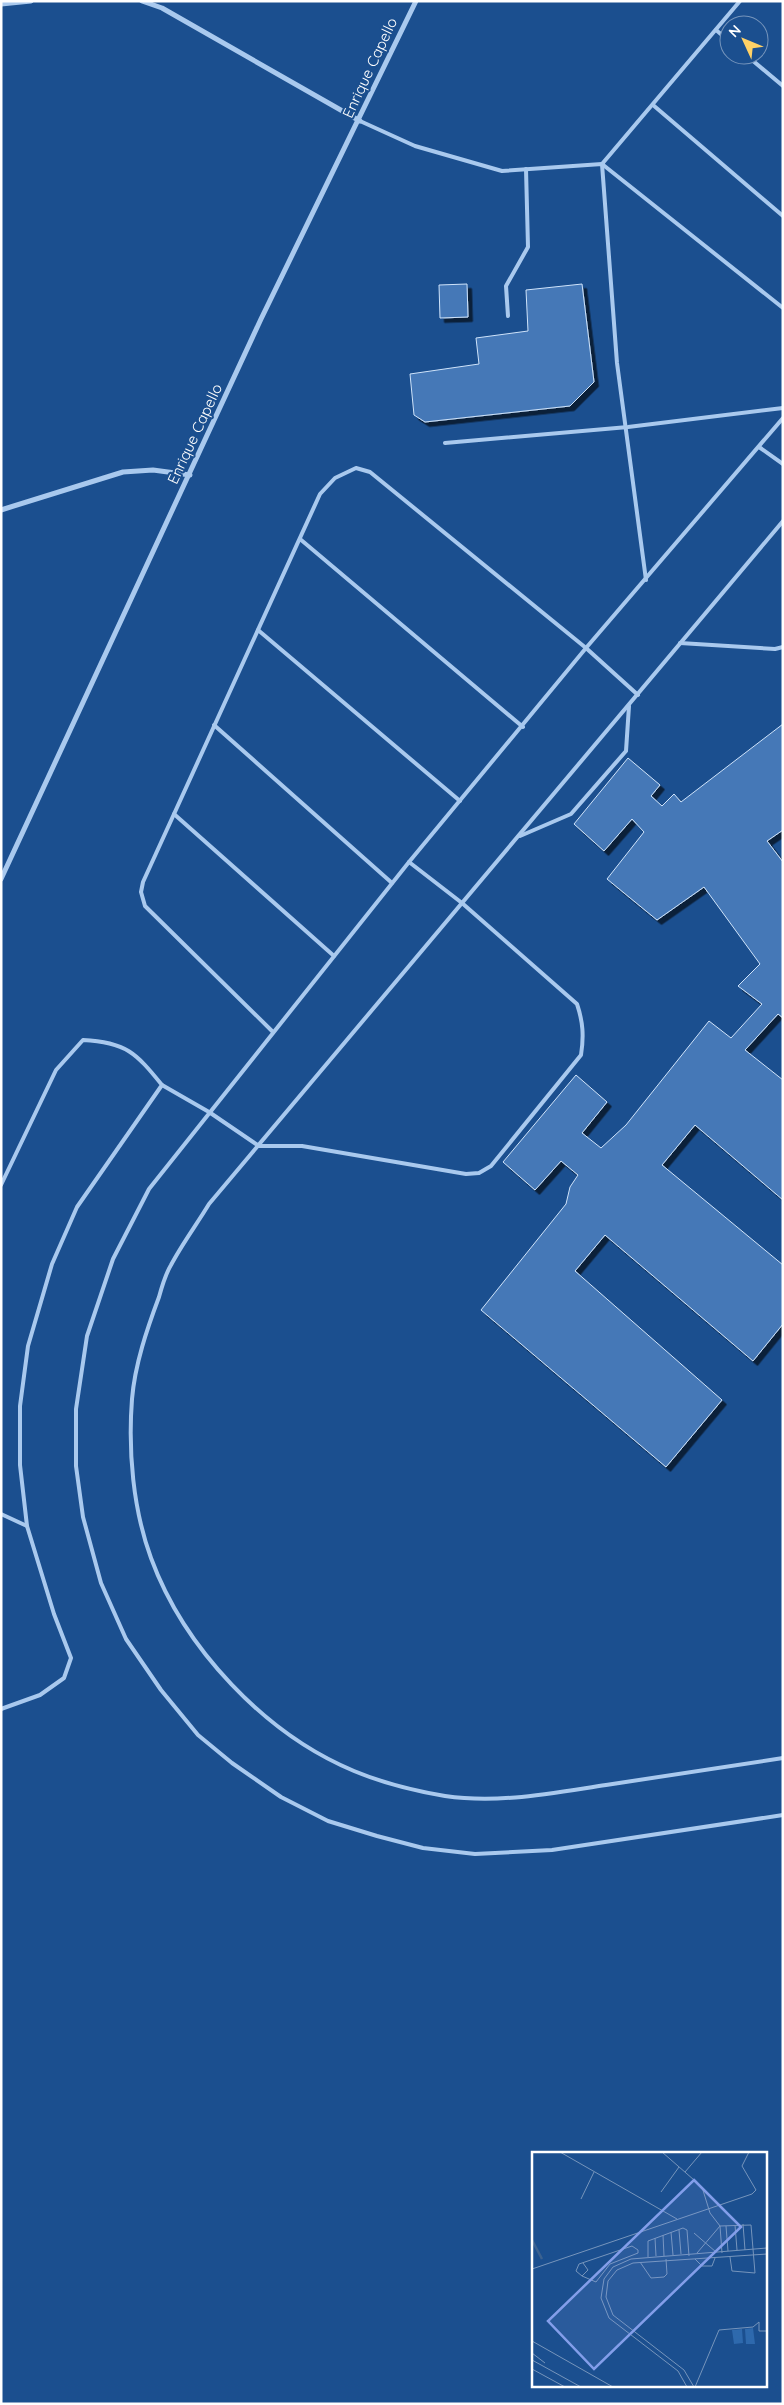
<svg xmlns="http://www.w3.org/2000/svg" width="784" height="2405" viewBox="0 0 784 2405" font-family="Quicksand,sans-serif">
<defs>
<filter id="shadow"><feDropShadow dx="4.5" dy="4.5" stdDeviation="0" flood-color="#0009"/></filter>
</defs>
<rect width="100%" height="100%" fill="#1b4f8f"/>
<g fill="#4478b7" stroke="#cfe3fa" filter="url(#shadow)">
<path d="M467 284 468 317 440 318 439 285Z"/>
<path d="M582 284 594 382 570 406 425 422 414 415 410 374 479 364 476 338 528 331 526 290Z"/>
<path d="M783 724V830L767 841 783 862V1018L778 1014 745 1050 783 1080V1200L695 1125 662 1165 783 1265V1324L753 1361 605 1235 575 1271 722 1400 666 1467 481 1310 566 1204 570 1187 578 1175 561 1161 535 1190 503 1162 576 1075 607 1102 582 1133 601 1148 626 1125 709 1021 731 1038 762 1004 738 986 760 964 704 887 657 920 607 879 644 832 632 819 604 851 574 824 628 758 660 785 651 796 662 806 674 794 681 802Z"/>
</g>
<g fill="none" stroke-linecap="round" stroke-linejoin="round">
<g stroke="#a9c9ee" stroke-width="4">
<path d="M740 1 602 164 783 308"/>
<path d="M716 30 729 41"/>
<path d="M746 55 783 86"/>
<path d="M653 105 783 216"/>
<path d="M360 121 415 146 502 171 602 164 617 363 646 580"/>
<path d="M508 316 506 286 528 247 526 169"/>
<path d="M783 418 586 648 409 862 149 1189 113 1259 87 1336 76 1409V1466L83 1517 101 1583 126 1639 161 1690 198 1735 232 1763 281 1797 328 1821 377 1836 423 1848 475 1854 552 1850 783 1815"/>
<path d="M445 443 628 427 783 408"/>
<path d="M759 447 783 464"/>
<path d="M783 521 209 1204C197 1224 182 1244 171 1265 165 1275 162 1286 159 1297 147 1329 135 1364 132 1399 128 1451 133 1509 151 1558 184 1648 265 1734 354 1771 383 1783 415 1791 445 1796 499 1804 553 1793 606 1785 665 1776 724 1767 783 1758"/>
<path d="M300 539 523 727"/>
<path d="M258 630 460 801"/>
<path d="M680 643 775 649 783 647"/>
<path d="M214 725 392 883"/>
<path d="M174 814 334 956"/>
<path d="M520 836 571 814 626 751 629 706"/>
<path d="M273 1032 145 906 141 892 143 882 320 494 335 478 356 468 370 472 586 648 638 695"/>
<path d="M162 1085 209 1112 259 1146H302L466 1174 479 1173 491 1166 581 1055C584 1036 583 1022 577 1004L462 903 409 862"/>
<path d="M1 1185 56 1070 83 1040C126 1042 136 1053 162 1085L77 1207 52 1264 28 1346 20 1406V1465L27 1526 54 1614 71 1658 64 1678 40 1695 1 1709"/>
<path d="M1 1514 27 1526"/>
</g>
<g stroke="#a9c9ee" stroke-width="5">
<path d="M142 1 162 8 360 121"/>
<path d="M1 4 31 1"/>
<path d="M1 510 123 472 153 470 190 475"/>
<path d="M1 879 261 319 416 1"/>
</g>
</g>
<g text-anchor="middle" stroke-width="4" stroke-linejoin="round" paint-order="stroke">
<g font-size="15" fill="#fff" stroke="#1b4f8f">
<text transform="translate(370 68) rotate(-65)" y="5">Enrique Capello</text>
<text transform="translate(195 434) rotate(-65)" y="5">Enrique Capello</text>
</g>
</g>
<g transform="translate(532 2152)">
<rect width="235" height="235" fill="#1b4f8f"/>
<path d="M221 176 223 192H214L213 177ZM210 177 211 191 202 192 200 178Z" fill="#2e69ad"/>
<path fill="none" stroke="#3c6290" stroke-width="2.5" d="M0 88 10 107"/>
<path fill="none" stroke="#7695bc" stroke-width="1" d="M28 0 145 67M130 0 170 35 178 61 188 74 165 101M153 20 170 0M129 40 147 15M49 47 62 20M211 72 213 98M203 73 205 98M194 74 196 99M147 78 149 102M139 80 141 103M162 81 184 100M131 83 132 104M123 86 124 104M190 101 188 74 219 73 223 121 200 119 198 105M116 105V89L151 76 155 78 157 104M163 107 170 114H180L183 106M108 110 119 126 132 125 135 122 134 107M0 117 220 42 224 38 210 14 217 0M50 124 64 130 78 112 106 101V98L100 94 47 112 44 119 50 124 56 118 51 111M0 189 81 235M0 201 13 211M0 208 49 235M0 217 33 235M155 235 146 219 77 166 69 146 72 127 81 115 99 107 235 96M162 235 152 218 81 163 74 145 76 129 85 118 101 111 235 102M163 235 187 178 221 175 227 170V179H235"/>
<path fill="#839eea" fill-opacity="0.15" stroke="#839eea" stroke-width="2.5" d="M162 28 209 75 62 217 16 169Z"/>
<rect width="235" height="235" fill="none" stroke="#fff" stroke-width="2.5"/>
</g>
<rect width="784" height="2405" fill="none" stroke="#ffffff" stroke-width="5"/>
<g transform="translate(744 40) rotate(314)"><circle r="24" fill="#1b4f8f" stroke="#7695bc"/>
<path d="M0-4L9 19L0 12L-9 19Z" fill="#ffd166"/>
<text y="-8" font-size="14" font-weight="bold" text-anchor="middle" fill="#ffffff">N</text>
</g>
</svg>
